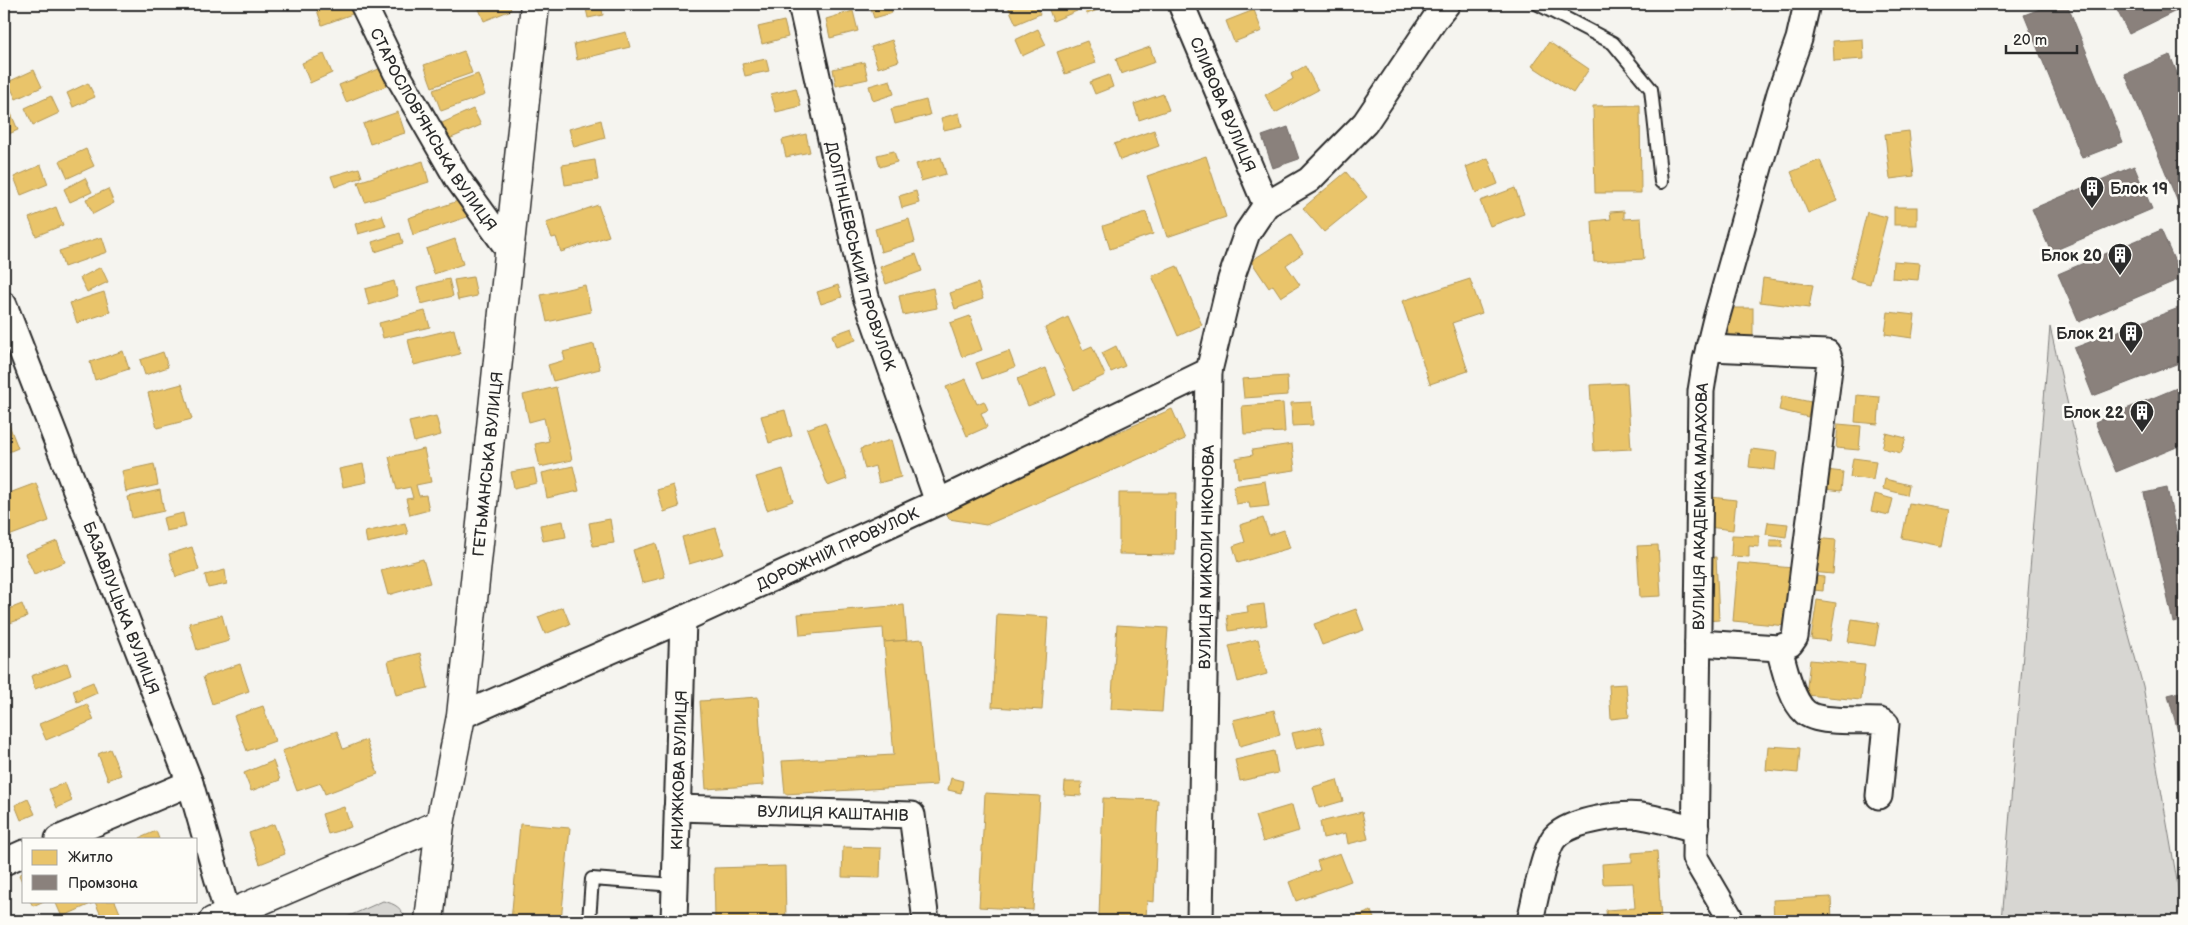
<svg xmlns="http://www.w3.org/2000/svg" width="2188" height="925" viewBox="0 0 2188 925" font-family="'Balsamiq Sans',sans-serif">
<rect width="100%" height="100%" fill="#f5f4ef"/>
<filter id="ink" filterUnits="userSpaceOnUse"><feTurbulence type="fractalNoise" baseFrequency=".02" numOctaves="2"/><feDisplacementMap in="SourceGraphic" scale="10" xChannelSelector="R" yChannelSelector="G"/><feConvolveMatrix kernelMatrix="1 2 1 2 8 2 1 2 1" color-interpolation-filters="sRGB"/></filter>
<g filter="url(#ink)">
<g fill="#d7d6d2" stroke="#81807e">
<path d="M2050 327 2079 453 2143 686 2184 921H2001Z"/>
<path d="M383 901C396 904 402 908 406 921H338Z"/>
</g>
<g fill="#e9c46a" stroke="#b09657">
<path d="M315 4H352L355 13 322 25Z"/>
<path d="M477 4H509L511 10 484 21Z"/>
<path d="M585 4H601L603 15 588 18Z"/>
<path d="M878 4H889L892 13 874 18 870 6Z"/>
<path d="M1007 4H1035L1040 14 1016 24Z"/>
<path d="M1047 4H1074L1077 11 1053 21Z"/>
<path d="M1082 4H1113L1087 14Z"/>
<path d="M1731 4H1750L1751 8 1731 11Z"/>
<path d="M1254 10 1262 31 1234 42 1226 21Z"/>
<path d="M853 11 858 31 830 38 826 19Z"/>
<path d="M784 21 788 37 762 44 758 27Z"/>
<path d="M1038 29 1046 45 1022 56 1015 40Z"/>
<path d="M626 32 630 47 577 60 574 44Z"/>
<path d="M1863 39 1864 59 1834 61 1833 41Z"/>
<path d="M892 40 899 61 878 68 871 47Z"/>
<path d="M1087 41 1096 63 1065 74 1057 52Z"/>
<path d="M1549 42 1589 69 1573 93 1532 66Z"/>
<path d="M1150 47 1155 62 1121 74 1116 59Z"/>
<path d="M464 51 472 73 432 87 424 65Z"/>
<path d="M324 54 332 73 310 83 302 63Z"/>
<path d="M766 59 769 71 745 76 742 64Z"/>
<path d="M864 62 868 79 836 86 833 69Z"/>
<path d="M1305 66 1318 90 1275 113 1265 95 1293 79 1291 74Z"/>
<path d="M384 67 391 84 346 102 339 85Z"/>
<path d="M34 70 42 87 16 99 8 82Z"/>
<path d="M478 74 485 95 441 111 433 90Z"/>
<path d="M1109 75 1113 87 1095 94 1090 82Z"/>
<path d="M890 80 894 94 873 101 869 86Z"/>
<path d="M88 83 95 97 73 107 67 93Z"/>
<path d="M796 88 801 106 776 112 771 94Z"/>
<path d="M1163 94 1169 110 1139 120 1134 104Z"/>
<path d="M51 96 59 113 33 125 25 108Z"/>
<path d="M4 97 18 130 4 136Z"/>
<path d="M926 100 930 115 895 124 891 109Z"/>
<path d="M1640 105 1641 193H1595L1593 106Z"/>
<path d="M473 109 481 125 449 139 442 123Z"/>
<path d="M398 112 405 133 370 144 363 124Z"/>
<path d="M959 113 962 126 944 130 941 118Z"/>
<path d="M601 120 605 138 574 147 569 129Z"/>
<path d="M1154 130 1159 146 1120 160 1114 144Z"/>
<path d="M1909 131 1914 176 1890 179 1885 134Z"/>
<path d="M806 134 810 152 786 157 782 140Z"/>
<path d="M86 149 94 166 68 178 60 161Z"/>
<path d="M894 151 897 162 880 167 877 155Z"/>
<path d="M1206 156 1226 217 1167 237 1147 176Z"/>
<path d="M941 157 946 174 921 181 916 164Z"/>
<path d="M1488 158 1498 184 1476 193 1466 167Z"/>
<path d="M595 160 598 180 565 185 562 165Z"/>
<path d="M1820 160 1837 201 1808 213 1791 172Z"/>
<path d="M423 161 429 182 365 202 358 182Z"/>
<path d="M41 165 48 184 21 195 14 177Z"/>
<path d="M359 168 362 177 335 187 331 176Z"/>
<path d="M1346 172 1367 197 1324 232 1303 208Z"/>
<path d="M85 178 92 192 70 202 64 189Z"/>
<path d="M1515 188 1524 214 1490 226 1480 201Z"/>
<path d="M108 189 114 203 93 214 86 199Z"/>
<path d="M916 191 919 203 902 208 899 196Z"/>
<path d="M461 200 467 217 413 235 408 218Z"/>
<path d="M598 205 609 236 561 252 556 237 552 238 546 223Z"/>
<path d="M56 207 63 225 36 236 29 218Z"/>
<rect x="1894" y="207" width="23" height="18"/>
<path d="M1624 211V219L1641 218 1644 259 1594 262 1592 221 1611 219 1610 212Z"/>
<path d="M1146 212 1153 234 1110 249 1103 226Z"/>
<path d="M1867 212 1887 217 1870 284 1850 279Z"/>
<path d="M382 215 386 226 358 234 355 224Z"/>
<path d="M909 219 915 242 881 252 875 229Z"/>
<path d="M400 233 403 243 375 252 372 242Z"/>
<path d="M1291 235 1303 253 1286 265 1300 285 1281 297 1273 285 1269 288 1251 261Z"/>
<path d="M102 237 107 252 64 267 59 251Z"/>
<path d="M455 239 463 264 434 274 426 249Z"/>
<path d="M916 254 922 271 886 284 880 267Z"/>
<path d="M1893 261 1920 263 1918 280 1892 278Z"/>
<path d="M1177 266 1202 325 1178 336 1152 276Z"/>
<path d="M101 267 108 282 87 292 80 278Z"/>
<path d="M473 277 477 296 458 300 454 280Z"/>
<path d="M1763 278 1813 285 1809 308 1760 302Z"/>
<path d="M449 279 453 296 421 304 417 287Z"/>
<path d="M1470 279 1482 313 1452 323 1468 371 1430 384 1402 301Z"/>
<path d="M394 281 398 296 369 305 365 289Z"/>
<path d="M978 283 983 299 955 309 950 293Z"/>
<path d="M585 285 591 312 547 322 541 295Z"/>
<path d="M838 285 842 297 821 304 817 292Z"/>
<path d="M933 288 937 308 903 315 899 296Z"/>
<path d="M104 292 110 312 77 323 70 303Z"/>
<rect x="1728" y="308" width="25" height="34"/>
<path d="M425 311 430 327 383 338 379 323Z"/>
<path d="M1888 312 1915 315 1912 338 1885 334Z"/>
<path d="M970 316 982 350 962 357 950 323Z"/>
<path d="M1068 317 1083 350 1092 346 1105 375 1074 390 1045 328Z"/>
<path d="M852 328 856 340 836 347 832 335Z"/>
<path d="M454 329 460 354 414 365 408 340Z"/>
<path d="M594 344 600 369 553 381 548 365 565 360 563 352Z"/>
<path d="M1116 346 1125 366 1111 372 1102 353Z"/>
<path d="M123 351 129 369 95 380 90 362Z"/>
<path d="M1009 351 1015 367 982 379 976 363Z"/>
<path d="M163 352 168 367 145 375 140 360Z"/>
<path d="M1046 368 1056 395 1028 406 1017 379Z"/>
<path d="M1287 376 1288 395 1244 398 1242 379Z"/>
<path d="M966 379 977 404 984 401 988 410 981 413 987 427 967 436 946 387Z"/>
<path d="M1627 383 1631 449 1594 451 1590 385Z"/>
<path d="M182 384 192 419 157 428 148 393Z"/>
<path d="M556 387 572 460 540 467 535 444 549 441 544 418 529 422 523 395Z"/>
<path d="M1857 395 1880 397 1878 424 1855 422Z"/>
<path d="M1782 396 1811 402 1808 417 1779 410Z"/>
<path d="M1311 402 1313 425 1292 426 1291 403Z"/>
<path d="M1283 403 1285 432 1244 434 1242 406Z"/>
<path d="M1172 409 1185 439 986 525 949 519 944 507Z"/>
<path d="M785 410 792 436 769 443 761 416Z"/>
<path d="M4 412 18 448 4 454Z"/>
<path d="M436 416 441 435 414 442 409 422Z"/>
<path d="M825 422 847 479 828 486 807 429Z"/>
<path d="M1838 424 1861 426 1859 450 1836 448Z"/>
<path d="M1886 433 1906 438 1901 453 1882 448Z"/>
<path d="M891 440 901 477 879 483 875 466 865 469 860 449Z"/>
<path d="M1292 444 1295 470 1238 478 1236 458 1253 455 1252 450Z"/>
<path d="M424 449 431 482 416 485 419 496 426 495 429 510 410 515 406 499 413 498 410 487 397 490 389 457Z"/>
<path d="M1751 449 1777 452 1775 470 1749 467Z"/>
<path d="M1853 458 1876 461 1873 480 1850 477Z"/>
<path d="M154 464 158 485 126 492 122 471Z"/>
<path d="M363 464 367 482 343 487 339 469Z"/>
<path d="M573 466 579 491 547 498 542 473Z"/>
<path d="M534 468 537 483 514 488 511 472Z"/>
<path d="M783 469 793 501 767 510 756 477Z"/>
<path d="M1826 470 1843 472 1841 491 1824 489Z"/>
<path d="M1885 479 1909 485 1907 495 1883 489Z"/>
<path d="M1265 481 1269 506 1250 508 1249 502 1236 504 1233 486Z"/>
<path d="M36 483 49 521 6 537 4 531V495Z"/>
<path d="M673 485 679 507 664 512 657 490Z"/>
<path d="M160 490 164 511 132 518 128 497Z"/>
<path d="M1119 493H1176L1175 555 1119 554Z"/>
<path d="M1875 494 1893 499 1889 515 1871 511Z"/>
<path d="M1711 497 1736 500 1733 530 1708 527Z"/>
<path d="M1909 503 1949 510 1942 546 1902 538Z"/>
<path d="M183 513 186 527 166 531 163 518Z"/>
<path d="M1263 518 1269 535 1284 530 1290 548 1238 563 1233 546 1245 542 1240 525Z"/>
<path d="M610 519 614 543 593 546 589 523Z"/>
<path d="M563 521 566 537 543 541 540 525Z"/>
<path d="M1768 522 1788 524 1786 537 1766 534Z"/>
<path d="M405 523 408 534 367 543 365 532Z"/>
<path d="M716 528 724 554 689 564 682 537Z"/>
<path d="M1732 535 1759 536V547L1749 546V557L1731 556Z"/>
<path d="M1813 538 1836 540 1833 574 1810 572Z"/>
<rect x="1770" y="540" width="12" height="7"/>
<path d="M57 541 65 562 34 574 25 554Z"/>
<path d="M656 543 665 577 642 583 633 550Z"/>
<path d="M1658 545 1661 596 1640 597 1637 546Z"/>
<path d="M192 547 199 570 176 577 169 554Z"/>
<path d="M1716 557 1719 620 1706 621 1703 558Z"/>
<path d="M423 559 430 583 388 595 381 570Z"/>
<path d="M1738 563 1793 568 1787 626 1733 621Z"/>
<path d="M225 570 227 584 208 588 205 575Z"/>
<path d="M1815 576 1824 577 1823 591 1814 590Z"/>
<path d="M1817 600 1836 603 1830 641 1811 639Z"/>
<path d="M22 604 27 617 4 625V611Z"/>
<path d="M1264 604 1267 625 1229 631 1227 615 1248 612 1247 606Z"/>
<path d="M904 605 907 640 884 642 883 628 800 635 798 614Z"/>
<path d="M563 607 570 624 545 634 538 617Z"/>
<path d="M1356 609 1364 630 1322 645 1314 624Z"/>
<path d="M997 614 1048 617 1042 710 992 707Z"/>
<path d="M222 615 229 641 197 650 189 623Z"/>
<path d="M1852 619 1879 623 1875 646 1848 642Z"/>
<path d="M1117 625 1168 628 1162 712 1111 709Z"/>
<path d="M923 639 937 785 785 794 782 761 894 755 884 642Z"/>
<path d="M1258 639 1267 674 1238 682 1229 646Z"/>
<path d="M420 653 428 688 396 695 388 661Z"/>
<path d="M1810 660 1865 665 1861 700 1806 695Z"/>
<path d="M67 663 71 675 35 689 31 676Z"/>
<path d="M240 664 249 691 212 704 203 677Z"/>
<path d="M93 682 97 693 77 702 73 690Z"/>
<path d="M1626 684 1629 717 1611 719 1609 685Z"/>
<path d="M758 697 764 785 706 789 700 701Z"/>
<path d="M87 704 94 720 46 740 39 724Z"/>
<path d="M263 706 275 741 247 751 234 716Z"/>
<path d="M1274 710 1280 735 1240 746 1233 720Z"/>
<path d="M1321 727 1325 743 1296 749 1292 733Z"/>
<path d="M337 731 343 749 366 740 378 774 325 794 321 783 297 791 282 751Z"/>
<path d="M1768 746 1800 748 1798 773 1766 770Z"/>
<path d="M110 749 121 775 108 780 98 754Z"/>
<path d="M1274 751 1278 773 1240 781 1235 760Z"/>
<path d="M273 761 280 780 251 791 244 773Z"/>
<path d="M951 778 963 781 961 793 948 790Z"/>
<path d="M1337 780 1343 801 1319 808 1313 787Z"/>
<path d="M1065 782H1082L1081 796 1064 795Z"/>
<path d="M65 783 72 801 57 808 49 789Z"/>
<path d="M985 793 1040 796 1033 910 979 907Z"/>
<path d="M1103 798 1158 800 1154 902 1147 901 1146 918 1099 917Z"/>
<path d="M28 799 35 814 21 820 15 805Z"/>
<path d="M1292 805 1299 831 1263 842 1255 816Z"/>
<path d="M344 807 351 827 328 834 322 814Z"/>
<path d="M1362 812 1368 839 1348 844 1346 833 1323 838 1320 822Z"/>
<path d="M274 824 285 854 260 864 249 833Z"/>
<path d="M520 824 570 828 561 921H511Z"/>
<path d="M156 831 159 839H140V838Z"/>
<path d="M843 847 881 848 880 878 842 877Z"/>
<path d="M1657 851 1661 921H1607L1606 910 1635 908 1633 883 1603 884 1602 864 1632 862V853Z"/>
<path d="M1340 853 1351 881 1296 901 1289 882 1320 870 1317 861Z"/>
<path d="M785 866 786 921H715L714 868Z"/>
<path d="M24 872V886L19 875Z"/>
<path d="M1831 897 1832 921H1774L1773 900Z"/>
<path d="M30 901H44L33 906Z"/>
<path d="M55 901H115L120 913 103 920 95 902 62 917Z"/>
<path d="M1371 911 1375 921H1347V920Z"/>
</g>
<g fill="#8a817c" stroke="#6e6764">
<path d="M2053 4H2067L2123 142 2082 158 2024 15Z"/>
<path d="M2114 4H2184V7L2129 34Z"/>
<path d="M2170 55 2184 91V217L2125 74Z"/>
<path d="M1288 127 1299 159 1273 168 1262 136Z"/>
<path d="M2134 166 2152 209 2051 252 2032 209Z"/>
<path d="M2161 230 2182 278 2079 322 2058 274Z"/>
<path d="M2184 306V361L2093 396 2074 348Z"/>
<path d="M2184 385V444L2116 472 2095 422Z"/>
<path d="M2167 488 2184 567V619L2173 622 2144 493Z"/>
<path d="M2184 691V753L2168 695Z"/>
</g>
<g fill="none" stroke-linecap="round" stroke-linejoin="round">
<defs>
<g id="service">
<path d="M1538 4 1613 43 1651 89 1661 182"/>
<path d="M589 921 592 879 675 885"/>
</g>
<g id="minor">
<path id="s1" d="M363 4 396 72 457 178 509 250"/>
<path id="s2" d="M801 4 866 297 938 502"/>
<path id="s3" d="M1181 4 1266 205"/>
<path id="s4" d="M4 305 190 783 228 915"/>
<path d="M1698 643 1779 648 1790 644 1795 637 1830 361 1827 353 1709 348"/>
<path d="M1779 648C1784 666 1791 700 1805 712 1818 724 1862 720 1880 721L1886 724 1879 796"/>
<path id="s5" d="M461 716 683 619 938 502 1209 371"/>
<path id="s6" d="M677 808 912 815 926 921"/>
<path d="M58 839 190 783"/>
<path d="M4 862 24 853"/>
<path id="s7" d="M674 921 683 619"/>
<path id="s8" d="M1200 921 1209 371 1231 279 1247 233 1266 205 1309 180 1365 123 1435 19 1447 4"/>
<path d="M1530 921C1534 904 1545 847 1555 837 1571 820 1625 812 1647 817 1663 820 1680 825 1696 829"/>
<path id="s9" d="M1729 921V916L1695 858 1701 391 1706 360 1716 319 1780 93 1799 39 1807 4"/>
</g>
<g id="tertiary">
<path d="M213 921 440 824"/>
<path id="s10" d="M429 921 440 824 461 716 535 4"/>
</g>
</defs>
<use href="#service" stroke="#2b2b2b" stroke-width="16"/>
<use href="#minor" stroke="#2b2b2b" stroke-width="29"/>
<use href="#tertiary" stroke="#2b2b2b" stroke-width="31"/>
<use href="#service" stroke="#fdfcf7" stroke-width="12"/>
<use href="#minor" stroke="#fdfcf7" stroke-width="25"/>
<use href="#tertiary" stroke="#fdfcf7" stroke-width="28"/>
</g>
</g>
<defs>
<symbol id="building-pin" viewBox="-11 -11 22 30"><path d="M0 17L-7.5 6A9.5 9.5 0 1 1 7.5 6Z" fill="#2b2b2b" stroke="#fdfcf7"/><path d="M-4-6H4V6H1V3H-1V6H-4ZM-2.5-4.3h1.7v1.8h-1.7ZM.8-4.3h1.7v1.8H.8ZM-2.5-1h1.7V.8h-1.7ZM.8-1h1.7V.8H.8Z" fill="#fff"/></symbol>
</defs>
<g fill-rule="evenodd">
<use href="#building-pin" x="2078" y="174" width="28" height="38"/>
<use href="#building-pin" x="2106" y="241" width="28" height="38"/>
<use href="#building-pin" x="2117" y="319" width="28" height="38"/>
<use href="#building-pin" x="2128" y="398" width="28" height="38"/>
</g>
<g text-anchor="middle" stroke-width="5" stroke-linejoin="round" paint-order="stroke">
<g font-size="16" fill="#2b2b2b" stroke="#fdfcf7">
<text dy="6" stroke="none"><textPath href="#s3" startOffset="109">СЛИВОВА ВУЛИЦЯ</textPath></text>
<text dy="6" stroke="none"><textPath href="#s1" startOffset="144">СТАРОСЛОВ'ЯНСЬКА ВУЛИЦЯ</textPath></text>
<text dy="6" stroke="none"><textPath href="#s2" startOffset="259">ДОЛГІНЦЕВСЬКИЙ ПРОВУЛОК</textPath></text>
<text dy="6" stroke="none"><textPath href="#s10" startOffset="461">ГЕТЬМАНСЬКА ВУЛИЦЯ</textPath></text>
<text dy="6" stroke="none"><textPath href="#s9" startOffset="424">ВУЛИЦЯ АКАДЕМІКА МАЛАХОВА</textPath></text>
<text dy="6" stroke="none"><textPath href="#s5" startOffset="412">ДОРОЖНІЙ ПРОВУЛОК</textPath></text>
<text dy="6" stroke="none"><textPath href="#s8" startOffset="364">ВУЛИЦЯ МИКОЛИ НІКОНОВА</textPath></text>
<text dy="6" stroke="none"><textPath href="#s4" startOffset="325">БАЗАВЛУЦЬКА ВУЛИЦЯ</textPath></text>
<text dy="6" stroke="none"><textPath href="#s7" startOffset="151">КНИЖКОВА ВУЛИЦЯ</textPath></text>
<text dy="6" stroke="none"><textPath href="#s6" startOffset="156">ВУЛИЦЯ КАШТАНІВ</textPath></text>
</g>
<g font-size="16" font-weight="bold" fill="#2b2b2b" stroke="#fdfcf7" text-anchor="end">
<text x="2110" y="194" text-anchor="start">Блок 19</text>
<text x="2102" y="261">Блок 20</text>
<text x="2114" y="339">Блок 21</text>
<text x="2124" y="418">Блок 22</text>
</g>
</g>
<rect width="2188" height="925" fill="none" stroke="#fdfcf7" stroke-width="20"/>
<rect x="10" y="10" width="2168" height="905" fill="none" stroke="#2b2b2b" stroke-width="2" filter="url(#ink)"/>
<rect x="22" y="838" width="175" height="65" fill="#fdfcf7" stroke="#a9a8a5"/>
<rect x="32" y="850" width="25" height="15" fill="#e9c46a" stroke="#a9a8a5"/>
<text x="68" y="862" font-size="15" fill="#2b2b2b">Житло</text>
<rect x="32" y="875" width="25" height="15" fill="#8a817c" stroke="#a9a8a5"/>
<text x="68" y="888" font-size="15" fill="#2b2b2b">Промзона</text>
<path d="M2006 45v8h71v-8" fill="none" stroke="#2b2b2b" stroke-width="2.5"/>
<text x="2013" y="45" font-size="15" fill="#2b2b2b" stroke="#fdfcf7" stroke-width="4" paint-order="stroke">20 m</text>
</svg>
